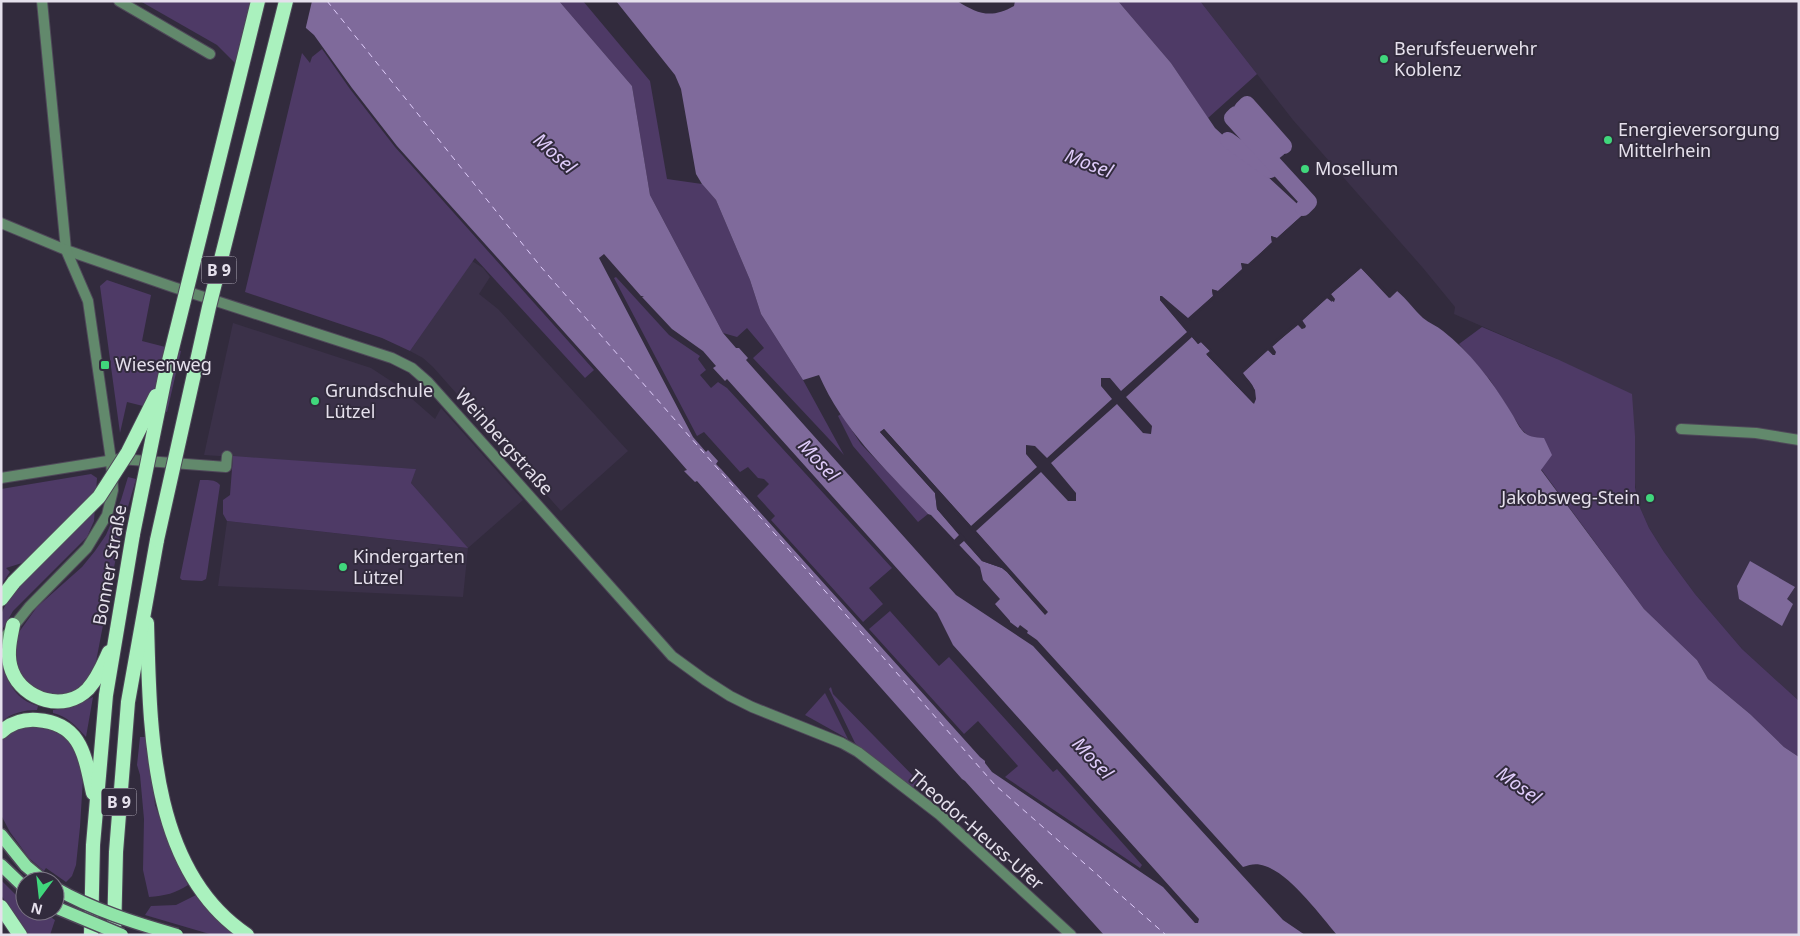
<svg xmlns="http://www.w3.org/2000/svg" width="1800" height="936" viewBox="0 0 1800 936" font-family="'Noto Sans',sans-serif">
<rect width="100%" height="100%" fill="#322b3d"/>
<g fill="#3b3149">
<path d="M1200 1H1799V701L1742 649 1695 594 1664 552 1649 528 1638 503 1634 477 1557 359 1454 314 1455 307 1423 268 1293 120Z"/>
<path d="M472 261 483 268 490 277 479 294 498 309 628 451 561 511 433 367 423 358 410 351Z"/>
<path d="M233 323 371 368 394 383 435 419 441 408 523 500 468 548 463 597 218 586 227 521 467 548 411 483 415 469 204 455Z"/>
</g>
<g fill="#4e3a66">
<path d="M140 1H253L236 64 217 45Z"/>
<path d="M559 1H583L650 81 667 179 702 184 716 200 750 280 761 314 803 380 844 455 753 358 764 348 747 328 737 337 723 333 650 195 632 86Z"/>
<path d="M1118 1H1200L1257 74 1208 118 1171 63Z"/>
<path d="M322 49 350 89 395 147 594 370 585 378 475 258 410 351 382 338 245 292 302 53 310 63 312 57Z"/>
<path d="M616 277 669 335 700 356 698 359 706 370 700 375 711 388 718 382 727 388 892 568 869 588 883 604 863 622 771 520 775 516 757 496 769 484 764 479 758 478 748 467 740 472 704 432 697 436 614 278Z"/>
<path d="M107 280 151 295 142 341 181 351 167 412 127 402 120 433 100 286Z"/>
<path d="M1482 327 1557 359 1632 394 1635 436V487L1638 503 1649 528 1664 552 1695 594 1742 649 1799 701V757L1784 747 1750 714 1708 679 1697 660 1644 609 1541 469 1531 438 1522 430 1490 380 1459 344Z"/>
<path d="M841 414 861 444 928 514 918 522 853 446 838 416Z"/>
<path d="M233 456 416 469 411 483 468 548 227 521 223 514V500L230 495Z"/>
<path d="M91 474 97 478 94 521 87 537 13 611 1 632C1 627 0 621 1 616 5 597 38 569 51 554L6 568 10 572 1 585V489Z"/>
<path d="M128 477 136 479 121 531 95 667 88 679 79 688 64 696H51L28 687 15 668V643L19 632 37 607 82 567 95 551 106 535 121 500Z"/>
<path d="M200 480C208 480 215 479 220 485L207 574 206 579 202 581 182 580 180 578Z"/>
<path d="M890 611 939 666 949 657 1053 772 1057 769 1142 865 1140 868 1005 777 1018 766 978 721 964 734 869 629Z"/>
<path d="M1 665C11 686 15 699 38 706L37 710C24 710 11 713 1 722Z"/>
<path d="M831 687 833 694 921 784 911 788 855 743 829 689Z"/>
<path d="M825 693 848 739 805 715Z"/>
<path d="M93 697 86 737C76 726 67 716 53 713V710L72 707Z"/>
<path d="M36 724 65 734 79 754 83 778 80 827 76 865 72 876 66 882 46 868 44 871 29 858 10 832 1 815V740L12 730Z"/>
<path d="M140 737H145L152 776 155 805 175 856 188 885C176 893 165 896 149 897L143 870 144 819 140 775 137 765Z"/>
<path d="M1 880 16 895 25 899V911H42L55 920 50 935H28L1 895Z"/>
<path d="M196 895 211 912 237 935H213L145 915 151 906 176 905Z"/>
</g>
<g fill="#7f6a9b" fill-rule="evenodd">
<path d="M275 1H559L632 86 650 195 723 333 736 348H739L748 358 746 360 956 595 1033 646 1283 920 1305 935H1104L965 781 962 779 697 481 695 482 684 471 687 470 654 432 397 146 352 88 314 35ZM604 254 641 296H644L642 297 672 329 703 351 716 366 713 368 725 381 727 379 937 613 953 645 1199 919 1198 923H1195L1163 887 992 772 985 763V761L980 757 721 469 716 464 718 461 708 450 706 452 693 437 599 258Z"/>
<path d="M616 1H957C978 14 991 19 1014 6L1015 1H1118L1171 63 1215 128 1306 212 1277 238 1271 236 1272 242 1248 265 1241 263 1243 269 1218 291 1212 290 1213 296 1188 319 1160 296V300L1198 344 1201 342 1210 351 1207 355 1253 403C1258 388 1252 384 1242 373L1268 350 1273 355 1272 347 1298 324 1302 329V321L1327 298 1332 302 1331 294 1361 268 1389 298 1397 291C1407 299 1414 310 1423 318 1429 323 1437 326 1443 331 1469 351 1492 381 1509 409 1521 427 1520 438 1544 438L1552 455 1541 470 1644 609 1697 660 1708 679 1750 714 1784 747 1799 757V935H1337C1320 915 1290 874 1265 866 1257 863 1251 864 1243 867L1037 640 1027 633 1028 631 1020 625 1018 628 1010 622V621L995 604 1000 599 983 580 980 567 931 515 928 514C887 471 843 430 819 375L803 380 761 314 750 280 716 200 702 184 696 174 681 89 675 75ZM884 429 995 553 1045 614 1007 572 1002 568 982 561 937 509 935 493 880 432Z"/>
<path d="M1750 561 1795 587 1787 599 1793 604 1782 626 1739 599 1737 586Z"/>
</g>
<g fill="#322b3d" fill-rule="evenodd">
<path d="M272 1H312L305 31 273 3Z"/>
<path d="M1308 210V213L1279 240 1273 239 1274 244 1249 266 1244 265V271L1220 293 1214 292 1215 298 1189 321H1186L1162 299 1199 341 1202 340 1212 350V352L1210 355 1253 401V391L1240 374V371L1267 348H1269L1272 351 1270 347V345L1296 322 1302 325 1300 319 1326 296 1331 298 1329 292 1360 266H1363L1390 294 1395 289 1397 291 1390 298 1361 268 1331 294 1335 299 1334 302 1327 298 1302 320 1306 326 1305 328 1302 329 1298 325 1272 346 1276 352 1275 355H1273L1268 350 1243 373 1255 390 1256 399 1254 404 1206 354 1210 351 1201 342 1198 344 1192 337 1126 397 1152 426 1151 434 1143 433 1117 404 1051 463 1076 493V501H1068L1041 472 976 531 1048 612 1045 615 1007 572 1002 568 982 561 964 541 957 547 952 542 959 535 937 509 935 493 880 432 884 429 971 526 1037 467 1026 454V445L1035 446 1047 458 1112 399 1101 386V378H1110L1121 391 1187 332 1160 300V296H1162L1188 318 1213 296 1212 289 1218 291 1242 269 1241 263 1248 264 1272 243 1271 236 1277 238ZM937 492 985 545 1002 566 983 559 965 538 939 508Z"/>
</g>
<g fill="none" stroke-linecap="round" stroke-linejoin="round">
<g stroke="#7f6a9b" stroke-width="16">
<path d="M1228 140 1270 170"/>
<path d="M1284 146 1247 104 1242 109 1278 149 1273 153 1236 114 1232 118 1309 202 1303 208"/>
</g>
<path stroke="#e0cdfb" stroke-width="1" stroke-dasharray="6 5" stroke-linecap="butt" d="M327 1 541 267 995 785 1166 935"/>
<defs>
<g id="minor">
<path d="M42 1 66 250 173 287 392 358 412 368 428 382 672 656 705 680 730 696 752 707 842 743 858 752 940 815 1071 935"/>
<path d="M119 1 210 54"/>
<path d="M1681 429 1756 433 1799 440"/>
<path d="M1 478 120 459 226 467 227 456"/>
</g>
<path id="tertiary" d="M1 223 66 250 88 301 111 460 113 490 107 515 87 548 29 607 1 642"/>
<g id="primary">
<path d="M1 835 26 866 44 881"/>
<path d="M1 865 25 888"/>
</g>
<g id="trunk">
<path d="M207 208 258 1"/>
<path d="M1 599 14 582"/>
<path d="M147 623C150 727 149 870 247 935"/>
<path d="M13 625C10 640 6 656 12 671 23 700 65 713 88 689 98 678 103 665 109 652"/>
<path d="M1 732C11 723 23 719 37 720 82 723 85 757 93 793"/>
<path d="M1 907 20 935"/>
<path d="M91 935 93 845 106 695 133 534"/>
<path d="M114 935 116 852 128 702 157 540"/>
</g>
</defs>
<use href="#minor" stroke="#4f4859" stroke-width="12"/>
<use href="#tertiary" stroke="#4f4859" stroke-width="12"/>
<use href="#primary" stroke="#4f4859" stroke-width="15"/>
<use href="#trunk" stroke="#4f4859" stroke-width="16"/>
<use href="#minor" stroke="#62896c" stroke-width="10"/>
<use href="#tertiary" stroke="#62896c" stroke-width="10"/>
<use href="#primary" stroke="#90e4a8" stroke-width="12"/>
<use href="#trunk" stroke="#aaf1be" stroke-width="14"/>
<defs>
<g id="primary-bridge">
<path d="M55 888C93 910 135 923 177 935"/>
<path d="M55 907 122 935"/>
</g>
<g id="trunk-bridge">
<path d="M133 534 165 377 207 208"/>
<path d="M157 540 209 307 286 1"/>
<path d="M14 582 99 497 128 452 156 396"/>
</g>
</defs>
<use href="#primary-bridge" stroke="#4f4859" stroke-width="15" stroke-linecap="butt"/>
<use href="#trunk-bridge" stroke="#4f4859" stroke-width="16" stroke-linecap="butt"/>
<use href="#primary-bridge" stroke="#90e4a8" stroke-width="12"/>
<use href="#trunk-bridge" stroke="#aaf1be" stroke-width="14"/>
</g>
<g fill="#40d77c" stroke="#322b3d" stroke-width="2">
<circle cx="1384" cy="59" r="5"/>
<circle cx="1608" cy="140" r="5"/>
<circle cx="1305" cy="169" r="5"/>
<rect x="100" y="360" width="10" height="10" rx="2.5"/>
<circle cx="315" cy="401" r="5"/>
<circle cx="1650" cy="498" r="5"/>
<circle cx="343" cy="567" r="5"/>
</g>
<g text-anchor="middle" stroke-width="4" stroke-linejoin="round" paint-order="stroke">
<g fill="#322b3d" stroke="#afaab8" stroke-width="1">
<rect x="201.5" y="256.5" width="35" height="27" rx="4"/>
<rect x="101.5" y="788.5" width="35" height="27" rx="4"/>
</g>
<g font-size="16" font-weight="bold" fill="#e5e0ec">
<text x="219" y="276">B 9</text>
<text x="119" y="808">B 9</text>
</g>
<g font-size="18" fill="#e5e0ec" stroke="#322b3d" text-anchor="start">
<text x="1394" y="55">Berufsfeuerwehr<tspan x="1394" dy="21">Koblenz</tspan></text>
<text x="1618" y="136">Energieversorgung<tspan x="1618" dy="21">Mittelrhein</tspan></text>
<text x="1315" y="175">Mosellum</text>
<text x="115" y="371">Wiesenweg</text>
<text x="325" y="397">Grundschule<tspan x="325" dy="21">Lützel</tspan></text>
<text x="1640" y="504" text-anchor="end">Jakobsweg-Stein</text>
<text x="353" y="563">Kindergarten<tspan x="353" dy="21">Lützel</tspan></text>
</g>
<g font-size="18" fill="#e5e0ec" stroke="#322b3d">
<text transform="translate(504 442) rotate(48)" y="6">Weinbergstraße</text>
<text transform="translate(110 565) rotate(-80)" y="6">Bonner Straße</text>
<text transform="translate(976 830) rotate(41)" y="6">Theodor-Heuss-Ufer</text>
</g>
<g font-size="19" font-style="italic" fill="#e0cdfb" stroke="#322b3d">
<text transform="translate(555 153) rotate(42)" y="7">Mosel</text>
<text transform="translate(1089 163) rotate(21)" y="7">Mosel</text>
<text transform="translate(819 460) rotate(47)" y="7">Mosel</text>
<text transform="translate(1093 758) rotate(47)" y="7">Mosel</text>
<text transform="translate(1519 785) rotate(36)" y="7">Mosel</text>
</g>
</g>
<rect width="1800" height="936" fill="none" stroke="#e5e0ec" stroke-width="5"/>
<g transform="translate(40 896) rotate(195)"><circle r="24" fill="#322b3d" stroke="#7a7383"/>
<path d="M0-4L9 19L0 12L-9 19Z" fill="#40d77c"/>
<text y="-8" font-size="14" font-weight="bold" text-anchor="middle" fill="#e5e0ec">N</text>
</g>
</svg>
